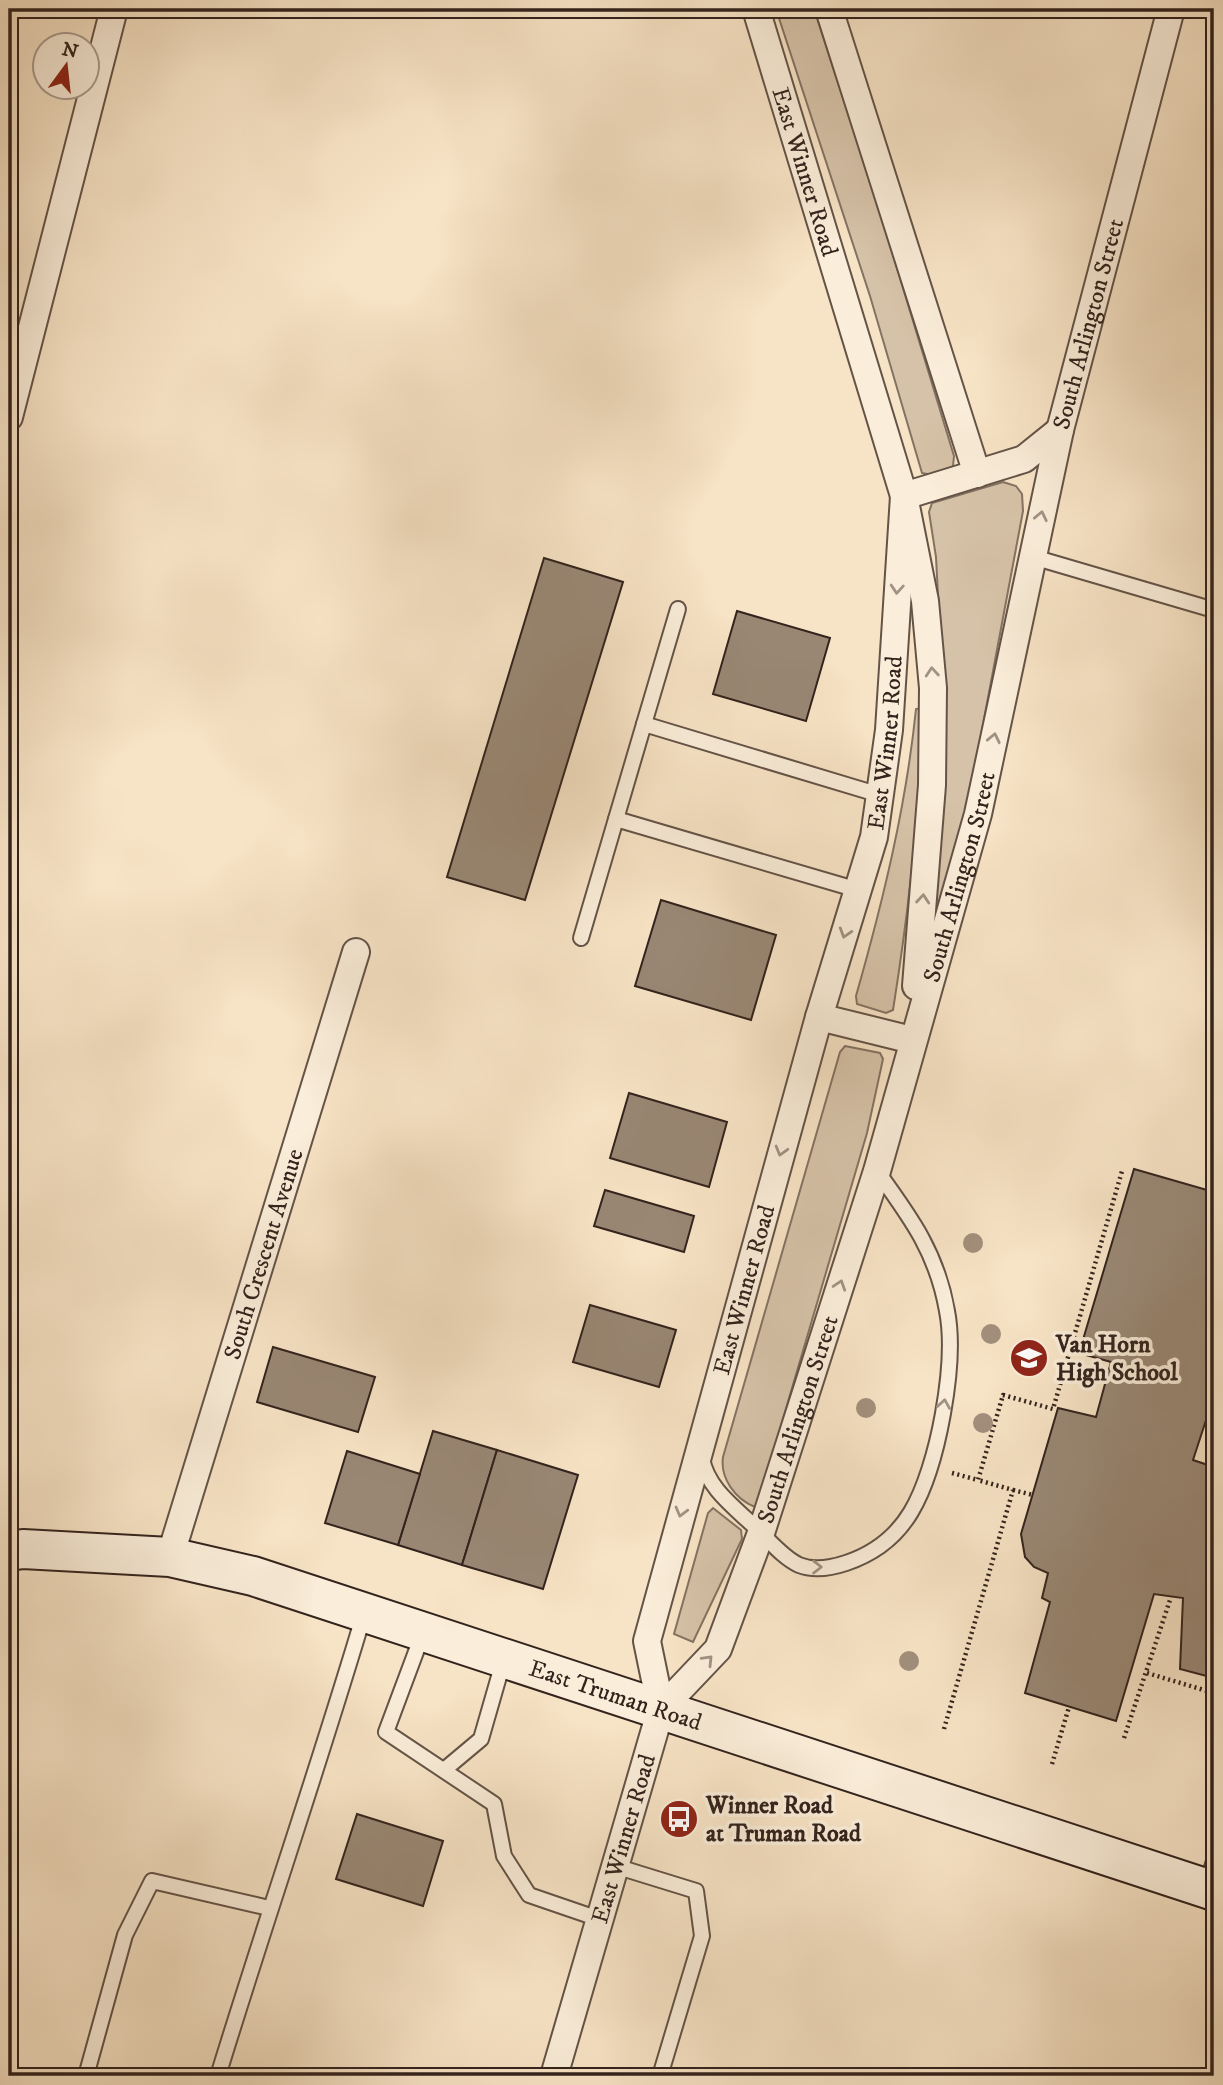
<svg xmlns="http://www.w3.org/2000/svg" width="1223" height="2085" viewBox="0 0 1223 2085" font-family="'IM FELL DW Pica',serif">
<rect width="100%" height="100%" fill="#f7e3c5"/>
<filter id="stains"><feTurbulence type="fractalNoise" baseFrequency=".00286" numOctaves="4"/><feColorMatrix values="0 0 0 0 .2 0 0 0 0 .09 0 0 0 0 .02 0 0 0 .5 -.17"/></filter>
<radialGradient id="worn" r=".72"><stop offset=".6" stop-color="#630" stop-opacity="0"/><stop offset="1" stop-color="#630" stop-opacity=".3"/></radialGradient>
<g fill="#d6c2a8" stroke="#847262" stroke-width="2">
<path d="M776 9H814L876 199 954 456 953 466C944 474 933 476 922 473L870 296Z"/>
<path d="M1003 482 1016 486 1022 494 1023 511 970 794 934 940 927 937 942 821 944 710 936 557 929 512 932 503Z"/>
<path d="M922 708C921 809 909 909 893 1010L886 1013 857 1004 856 996C883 901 906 807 916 709Z"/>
<path d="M845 1046 880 1053 883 1059 867 1133 760 1497 755 1507C735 1499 720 1478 723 1457L840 1052Z"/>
<path d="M713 1508 741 1530 742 1539 693 1642 674 1634 708 1513Z"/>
</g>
<g fill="#998774" stroke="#33231d" stroke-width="2">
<path d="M544 558 623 582 525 900 447 877Z"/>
<path d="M737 611 830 638 806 721 713 694Z"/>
<path d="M661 900 776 935 751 1020 635 986Z"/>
<path d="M629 1093 727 1122 709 1187 610 1158Z"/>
<path d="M1134 1169 1214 1192V1420L1207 1417 1193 1460 1214 1467V1678L1180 1669 1183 1598 1154 1594 1116 1721 1025 1693 1050 1602 1042 1598 1048 1573 1034 1567 1025 1557 1021 1534 1058 1408 1096 1417 1111 1362 1079 1353Z"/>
<path d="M605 1190 694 1216 684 1252 594 1226Z"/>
<path d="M590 1305 676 1330 659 1387 573 1362Z"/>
<path d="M273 1347 375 1377 358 1432 257 1402Z"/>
<path d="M433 1431 497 1450 462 1565 398 1545Z"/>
<path d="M497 1450 578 1475 543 1589 462 1565Z"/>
<path d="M347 1451 420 1474 398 1545 325 1523Z"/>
<path d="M357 1814 443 1841 423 1906 336 1879Z"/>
</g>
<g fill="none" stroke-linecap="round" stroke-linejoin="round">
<defs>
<g id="service">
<path d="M1033 557 1214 610"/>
<path d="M644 724 678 609"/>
<path d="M858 890 616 819 644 724 880 795"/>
<path d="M581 938 616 819"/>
<path d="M702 1458C707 1488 734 1507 755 1527 768 1539 783 1558 799 1565 814 1571 831 1568 846 1563 873 1554 896 1537 911 1512 938 1467 957 1363 947 1311 937 1253 911 1218 877 1171"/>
<path d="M423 1633 386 1732 494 1804 504 1856 529 1895 599 1919"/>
<path d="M444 1770 481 1739 504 1659"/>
<path d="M615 1866 696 1891 702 1936 660 2076"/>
<path d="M1206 1887 1214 1861"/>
<path d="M86 2076 125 1935 152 1881 269 1908"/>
<path d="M218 2076C265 1922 318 1769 364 1614"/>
</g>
<g id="minor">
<path id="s1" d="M756 9 904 496 925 601 933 688 932 785 916 986"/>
<path d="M829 9 977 474"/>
<path d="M9 417 114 9"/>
<path d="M904 496 1024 459 1060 430"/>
<path d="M819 1017 912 1040"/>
<path id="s2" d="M170 1557 356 952"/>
<path id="s3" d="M661 1709 718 1649 761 1533 877 1171 978 814 1060 430 1171 9"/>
<path id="s4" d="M554 2076 661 1709 647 1641 819 1017 874 837 889 730 904 496"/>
</g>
<g id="secondary">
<path id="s5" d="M9 1551 23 1549 170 1557 253 1576 1214 1891"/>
</g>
</defs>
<use href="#service" stroke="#645347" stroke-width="18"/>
<use href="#minor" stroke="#645347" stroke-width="30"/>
<use href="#secondary" stroke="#33231d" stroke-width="42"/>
<g stroke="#33231d" stroke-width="4.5" stroke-dasharray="2 3.5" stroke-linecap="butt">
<path d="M952 1473 978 1480 1003 1395 1053 1409 1122 1171"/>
<path d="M1013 1490 1033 1495"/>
<path d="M1147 1673 1214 1693"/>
<path d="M944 1729 1013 1490 978 1480"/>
<path d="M1124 1738 1171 1597"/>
<path d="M1052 1764 1069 1707"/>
</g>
<use href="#service" stroke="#faedd9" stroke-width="14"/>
<use href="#minor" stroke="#faedd9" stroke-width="26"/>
<use href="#secondary" stroke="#faedd9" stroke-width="38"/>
</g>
<g fill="#a28f7c">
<circle cx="973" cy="1243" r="10"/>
<circle cx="991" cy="1334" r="10"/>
<circle cx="866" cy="1408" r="10"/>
<circle cx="983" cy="1423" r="10"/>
<circle cx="909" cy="1661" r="10"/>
</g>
<defs><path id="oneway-chevron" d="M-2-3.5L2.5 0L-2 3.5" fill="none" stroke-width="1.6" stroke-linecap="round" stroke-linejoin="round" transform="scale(1.75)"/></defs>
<g stroke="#a09284">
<use href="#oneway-chevron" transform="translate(1041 516) rotate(-78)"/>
<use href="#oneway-chevron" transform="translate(897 589) rotate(94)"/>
<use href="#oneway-chevron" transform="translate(932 672) rotate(-95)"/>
<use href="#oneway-chevron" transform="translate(994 738) rotate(-78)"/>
<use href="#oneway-chevron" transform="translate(923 899) rotate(-85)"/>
<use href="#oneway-chevron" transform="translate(845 933) rotate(107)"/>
<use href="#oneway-chevron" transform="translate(781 1151) rotate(106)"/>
<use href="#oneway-chevron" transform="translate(840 1285) rotate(-72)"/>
<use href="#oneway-chevron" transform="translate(944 1404) rotate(-81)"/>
<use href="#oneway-chevron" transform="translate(681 1512) rotate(105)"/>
<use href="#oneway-chevron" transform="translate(817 1567)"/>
<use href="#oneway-chevron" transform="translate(708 1660) rotate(-46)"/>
</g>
<defs>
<symbol id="school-disc" viewBox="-11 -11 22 22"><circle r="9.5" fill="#8f2418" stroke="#faedd9"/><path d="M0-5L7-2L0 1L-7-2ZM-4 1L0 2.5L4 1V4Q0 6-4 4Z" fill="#fff"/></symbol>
<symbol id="bus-disc" viewBox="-11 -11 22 22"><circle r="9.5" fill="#8f2418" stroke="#faedd9"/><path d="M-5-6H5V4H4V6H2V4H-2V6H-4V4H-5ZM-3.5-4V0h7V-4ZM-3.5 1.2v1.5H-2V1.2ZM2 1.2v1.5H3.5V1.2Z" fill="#fff"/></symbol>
</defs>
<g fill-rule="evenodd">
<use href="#school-disc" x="1007" y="1336" width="44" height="44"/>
<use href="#bus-disc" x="657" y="1797" width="44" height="44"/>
</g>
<g text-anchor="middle" stroke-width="7" stroke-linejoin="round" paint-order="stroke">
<g font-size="24" fill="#33231d" stroke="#faedd9">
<text dy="8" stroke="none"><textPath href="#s1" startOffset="170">East Winner Road</textPath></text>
<text dy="8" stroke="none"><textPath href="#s3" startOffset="1460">South Arlington Street</textPath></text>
<text dy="8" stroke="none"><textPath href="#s4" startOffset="1382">East Winner Road</textPath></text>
<text dy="8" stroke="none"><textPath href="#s3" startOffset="892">South Arlington Street</textPath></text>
<text dy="8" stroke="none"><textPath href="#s2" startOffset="317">South Crescent Avenue</textPath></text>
<text dy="8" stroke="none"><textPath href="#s4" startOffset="816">East Winner Road</textPath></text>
<text dy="8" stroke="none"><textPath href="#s3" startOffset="326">South Arlington Street</textPath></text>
<text dy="8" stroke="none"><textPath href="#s5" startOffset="628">East Truman Road</textPath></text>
<text dy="8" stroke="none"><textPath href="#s4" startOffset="247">East Winner Road</textPath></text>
</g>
<g font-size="24" font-weight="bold" fill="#33231d" stroke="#faedd9" text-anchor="start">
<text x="1056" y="1352">Van Horn<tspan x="1056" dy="28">High School</tspan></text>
<text x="706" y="1813">Winner Road<tspan x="706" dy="28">at Truman Road</tspan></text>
</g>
</g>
<rect width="1223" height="2085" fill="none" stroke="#f7e3c5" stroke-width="35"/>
<rect x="10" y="10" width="1202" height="2064" fill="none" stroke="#33231d" stroke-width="3.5"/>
<rect x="18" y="18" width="1188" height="2050" fill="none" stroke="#33231d" stroke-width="2"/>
<g transform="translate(66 66) rotate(15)"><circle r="33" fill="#faedd9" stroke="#aa9c8e" stroke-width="2"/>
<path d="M0-5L12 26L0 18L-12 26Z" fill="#8f2418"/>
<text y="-10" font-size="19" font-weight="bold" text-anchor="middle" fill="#33231d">N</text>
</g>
<rect width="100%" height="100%" filter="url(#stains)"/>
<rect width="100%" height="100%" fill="url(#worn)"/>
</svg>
